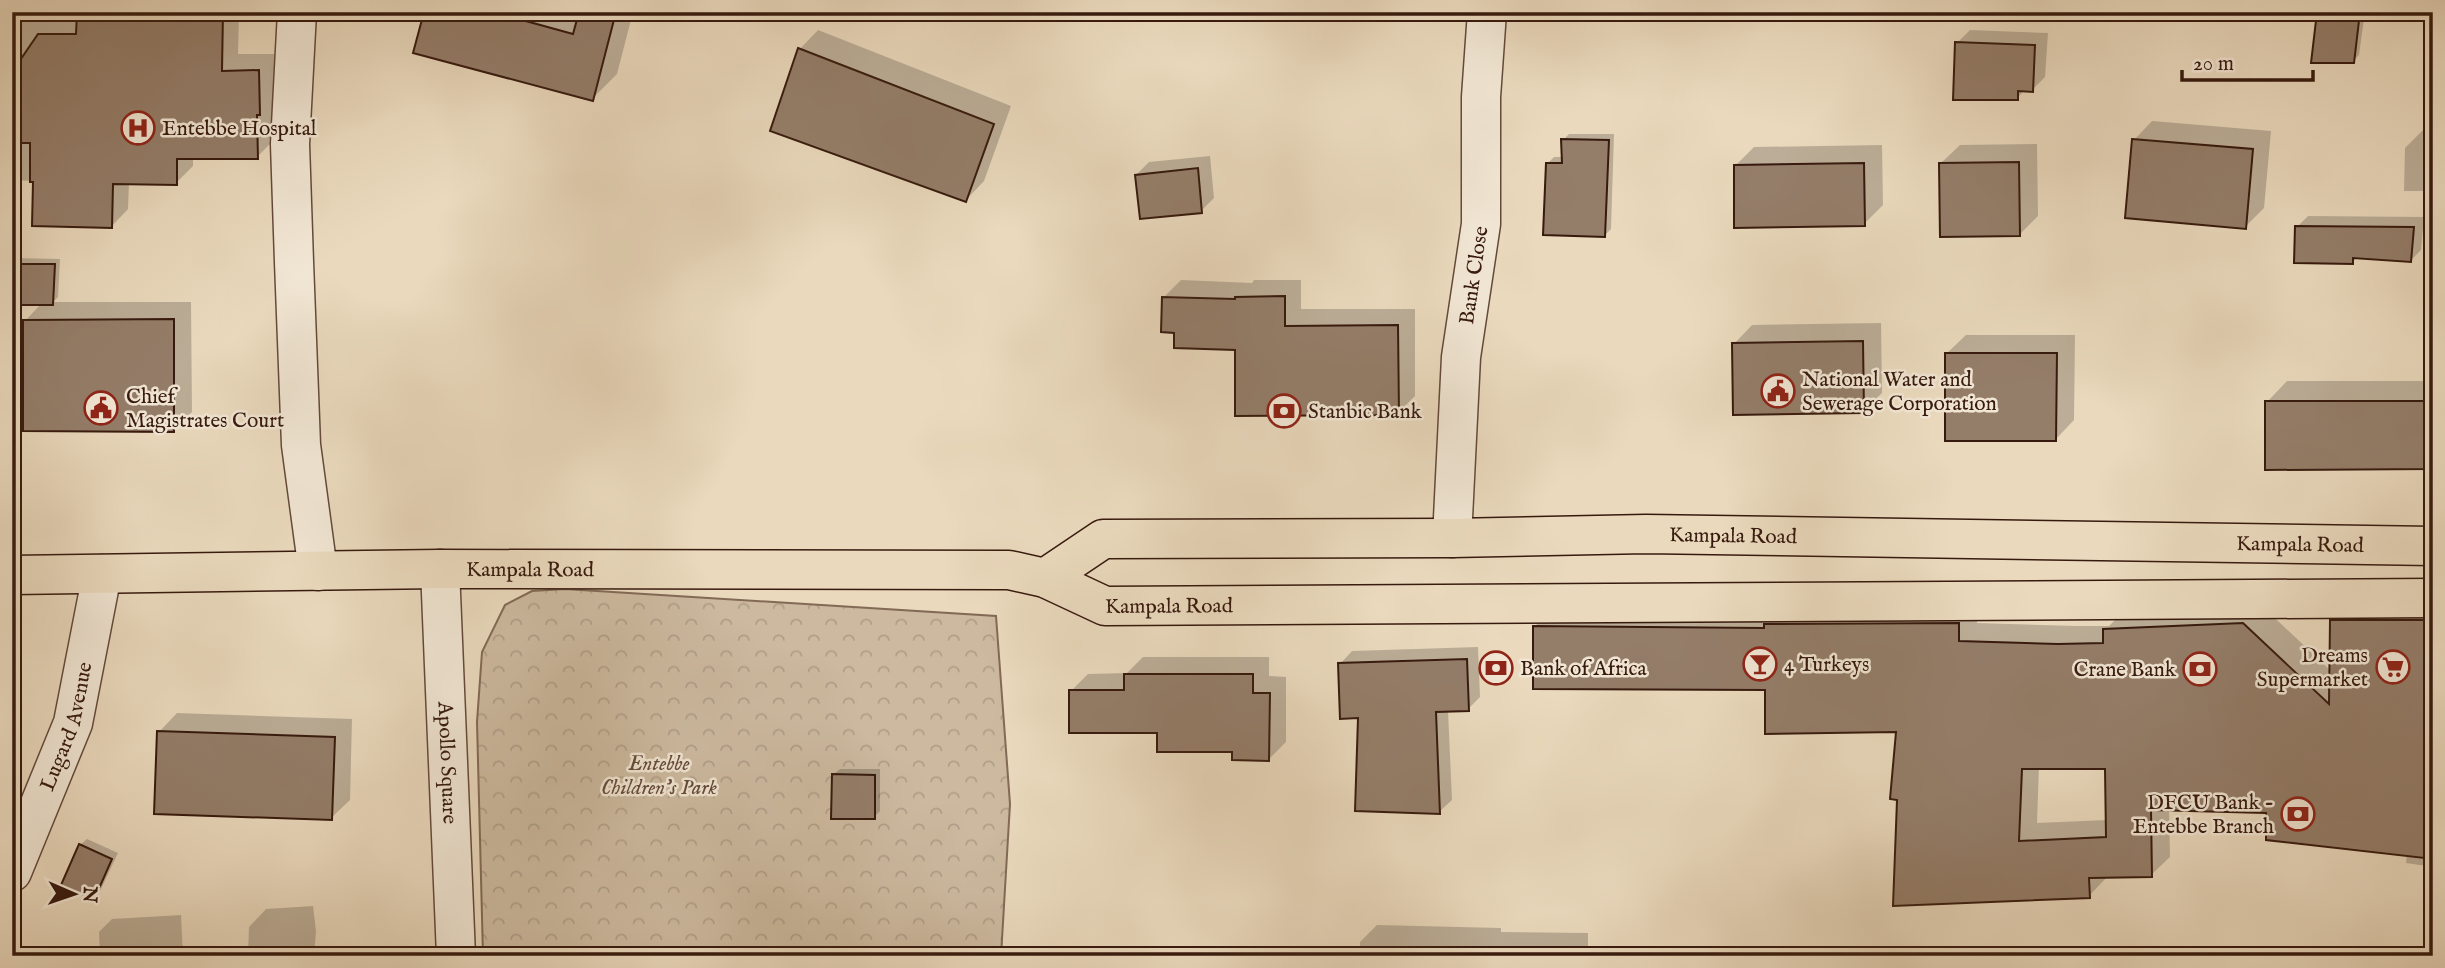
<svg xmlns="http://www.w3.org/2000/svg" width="2445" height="968" viewBox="0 0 2445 968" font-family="'IM FELL English',serif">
<defs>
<pattern id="forest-crowns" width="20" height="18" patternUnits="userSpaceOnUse" patternTransform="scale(1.75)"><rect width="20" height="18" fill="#ccb99f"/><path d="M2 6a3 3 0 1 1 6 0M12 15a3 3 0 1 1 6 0" fill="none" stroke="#b09e88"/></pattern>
</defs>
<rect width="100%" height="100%" fill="#ead9bd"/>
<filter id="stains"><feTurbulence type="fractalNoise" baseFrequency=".00286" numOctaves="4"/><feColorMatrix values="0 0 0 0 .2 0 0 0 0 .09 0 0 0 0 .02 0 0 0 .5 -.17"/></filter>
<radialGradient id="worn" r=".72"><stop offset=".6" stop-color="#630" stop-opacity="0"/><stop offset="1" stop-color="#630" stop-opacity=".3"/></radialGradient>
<path fill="url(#forest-crowns)" stroke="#826a56" stroke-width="2" d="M565 589 996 616 1010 804 1001 956H483L477 722 482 652 505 605 532 591Z"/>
<g fill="#0003" fill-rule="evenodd">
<path d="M12 12H239L238 54H275L277 96 274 140 257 157H193V166L176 183 129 182 128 209 111 227 35 181 12 180Z"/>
<path d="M426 12H633L617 74 592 99Z"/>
<path d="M2319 12H2365L2359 55 2353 61Z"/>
<path d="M818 30 1011 106 984 181 966 200 773 130 800 49Z"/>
<path d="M1970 30 2048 33 2045 77 2032 90 2026 89 2017 98 1957 43Z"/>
<path d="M2152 121 2271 131 2264 208 2245 227 2134 140Z"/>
<path d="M2426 127H2433V191H2404L2405 148Z"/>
<path d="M1569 134H1614L1611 229 1605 235 1548 163 1554 157H1564L1563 140Z"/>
<path d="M2037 144 2038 216 2019 235 1941 163 1960 145Z"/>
<path d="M1882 145 1883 205 1864 224 1736 165 1754 147Z"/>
<path d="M1210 156 1214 198 1201 211 1136 175 1149 162Z"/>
<path d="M2308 216 2424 217 2421 250 2410 261 2358 256 2352 262 2297 227Z"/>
<path d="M12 258 60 259 58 297 53 302H191L192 412 173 430 25 321 41 304 12 303Z"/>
<path d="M1181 280 1252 283 1254 280H1301V309H1415V396L1398 413 1237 349 1176 331 1164 297Z"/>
<path d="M1881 323 1882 393 1863 412 1734 344 1752 325Z"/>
<path d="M1966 335H2075L2074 420 2056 439 1947 353Z"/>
<path d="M2287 381H2433V468L2267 402Z"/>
<path d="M2433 602V867L2406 863 2407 854 2268 811 2169 809 2170 857 2151 875 2108 876 2089 896 1899 798 1898 730 1766 688 1534 627 1553 609 1976 605 1977 623 2077 626H2109L2123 612 2261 605 2331 671 2332 621 2350 603ZM2039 767H2107V820L2037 823Z"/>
<path d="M1478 647 1480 697 1468 709 1448 710 1452 800 1439 812 1340 664 1352 651Z"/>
<path d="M1143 657H1269V676L1286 677V742L1269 759 1159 731 1071 691 1088 674 1127 673Z"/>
<path d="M177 713 352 719 350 800 331 818 159 732Z"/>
<path d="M840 769H880V811L874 817 833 775Z"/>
<path d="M87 839 118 853 100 891 94 898 80 845Z"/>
<path d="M313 906 316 931 314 956H248L249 927 266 909Z"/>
<path d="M181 915 183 956H100L99 932 112 919Z"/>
<path d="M1377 925 1501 928V932L1588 933V953L1633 950V953H1688V956H1360V942Z"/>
<path d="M776 946 782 956H734L743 947Z"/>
</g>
<g fill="#947d69" stroke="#371a0e" stroke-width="2" fill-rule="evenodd">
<path d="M77 12H223L222 71 259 70 260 115H257L258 159H177V185L113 184 112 228 32 226 33 182H30V143H12V72L38 34H76Z"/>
<path d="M424 12H493L573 34 579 12H616L593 101 413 53Z"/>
<path d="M2317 12H2360L2354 63H2311Z"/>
<path d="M1955 42 2035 45 2033 92 2018 91V100H1953Z"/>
<path d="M798 48 994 124 966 202 770 131Z"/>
<path d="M1561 139 1609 140 1605 237 1543 235 1546 163H1562Z"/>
<path d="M2132 139 2253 149 2246 229 2125 218Z"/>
<path d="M2019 162 2020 236 1940 237 1939 163Z"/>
<path d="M1864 163 1865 226 1734 228V165Z"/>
<path d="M1198 168 1202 213 1140 219 1135 175Z"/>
<path d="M2295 226 2414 227 2411 262 2353 258V264L2294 263Z"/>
<path d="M12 264H55L53 305H12Z"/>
<path d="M1285 296V326L1398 325 1399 415 1235 416V350L1174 348V333L1161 332 1162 297 1235 299V297Z"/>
<path d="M174 319V432L23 431V320Z"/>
<path d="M1863 341 1864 413 1733 415 1732 343Z"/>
<path d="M1945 353H2057L2056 441H1945Z"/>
<path d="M2265 401H2433V469L2265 470Z"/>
<path d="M2330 620H2433V859L2266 840V813L2151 810 2152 877 2089 878 2090 898 1893 906 1897 800 1890 799 1896 732 1765 734V690L1533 689V626L1764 628V624L1959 623V641L2058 644 2103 643V629L2243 623 2329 704ZM2022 769H2105L2106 837 2019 841Z"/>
<path d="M1467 659 1469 711 1436 712 1440 814 1355 811 1358 718 1340 719 1338 663Z"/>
<path d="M1124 674H1253V693H1270L1269 761 1232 760V752H1157V733H1069V690H1124Z"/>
<path d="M157 731 335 737 332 820 154 814Z"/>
<path d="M832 774 875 775V819H831Z"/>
<path d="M79 844 112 859 94 900 61 885Z"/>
</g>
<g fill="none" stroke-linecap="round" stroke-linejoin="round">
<defs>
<g id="minor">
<path d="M297 12 290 144 294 262 301 445 318 571"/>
<path id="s1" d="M1452 538 1461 357 1481 224V97L1487 12"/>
<path id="s2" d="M440 569 456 956"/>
<path id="s3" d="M12 872 73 723 102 574"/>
</g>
<g id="major">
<path id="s4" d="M12 575 440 569 1009 570 1045 578 1105 606 2433 598"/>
<path id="s5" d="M1045 578 1103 539 1452 538 1646 534 2433 546"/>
</g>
</defs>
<use href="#minor" stroke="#644a3a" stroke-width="41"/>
<use href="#major" stroke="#371a0e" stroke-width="41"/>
<use href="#minor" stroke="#f1e6d4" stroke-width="38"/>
<use href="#major" stroke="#ead9bd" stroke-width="38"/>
</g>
<defs>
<symbol id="hospital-ring" viewBox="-11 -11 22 22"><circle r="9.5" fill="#f1e6d4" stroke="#8f2418" stroke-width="1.5"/><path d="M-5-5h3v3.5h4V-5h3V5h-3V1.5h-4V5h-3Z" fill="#8f2418"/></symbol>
<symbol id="civic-ring" viewBox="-11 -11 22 22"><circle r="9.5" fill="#f1e6d4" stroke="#8f2418" stroke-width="1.5"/><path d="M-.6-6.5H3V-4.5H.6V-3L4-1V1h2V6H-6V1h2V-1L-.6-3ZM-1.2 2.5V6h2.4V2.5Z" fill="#8f2418"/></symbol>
<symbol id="bank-ring" viewBox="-11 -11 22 22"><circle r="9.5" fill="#f1e6d4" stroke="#8f2418" stroke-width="1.5"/><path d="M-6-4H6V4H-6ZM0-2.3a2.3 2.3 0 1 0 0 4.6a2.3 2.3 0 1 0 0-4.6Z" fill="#8f2418"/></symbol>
<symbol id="bar-ring" viewBox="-11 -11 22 22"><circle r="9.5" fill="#f1e6d4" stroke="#8f2418" stroke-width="1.5"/><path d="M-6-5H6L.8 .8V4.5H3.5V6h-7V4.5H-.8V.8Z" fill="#8f2418"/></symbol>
<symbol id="supermarket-ring" viewBox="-11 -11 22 22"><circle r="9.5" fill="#f1e6d4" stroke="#8f2418" stroke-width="1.5"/><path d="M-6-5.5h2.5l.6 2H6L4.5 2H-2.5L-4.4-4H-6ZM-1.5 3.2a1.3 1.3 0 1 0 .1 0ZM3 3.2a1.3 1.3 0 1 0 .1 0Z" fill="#8f2418"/></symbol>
</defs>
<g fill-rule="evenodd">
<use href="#hospital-ring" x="119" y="109" width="38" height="38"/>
<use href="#civic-ring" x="1759" y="372" width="38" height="38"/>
<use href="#civic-ring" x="82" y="389" width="38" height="38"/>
<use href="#bank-ring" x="1265" y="392" width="38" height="38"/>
<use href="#bar-ring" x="1741" y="645" width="38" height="38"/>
<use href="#supermarket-ring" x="2374" y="648" width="38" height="38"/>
<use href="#bank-ring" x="1477" y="649" width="38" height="38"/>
<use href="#bank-ring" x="2181" y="650" width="38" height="38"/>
<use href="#bank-ring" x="2279" y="795" width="38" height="38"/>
</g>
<g text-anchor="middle" stroke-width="5" stroke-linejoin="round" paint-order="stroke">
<g font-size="21" fill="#371a0e" stroke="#f1e6d4" text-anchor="start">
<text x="162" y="135">Entebbe Hospital</text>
<text x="1802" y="386">National Water and<tspan x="1802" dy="24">Sewerage Corporation</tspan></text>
<text x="126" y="403">Chief<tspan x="126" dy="24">Magistrates Court</tspan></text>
<text x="1308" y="418">Stanbic Bank</text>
<text x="2368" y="662" text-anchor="end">Dreams<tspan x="2368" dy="24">Supermarket</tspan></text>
<text x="1784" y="671">4 Turkeys</text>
<text x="1520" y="675">Bank of Africa</text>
<text x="2176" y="676" text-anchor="end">Crane Bank</text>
<text x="2274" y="809" text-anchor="end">DFCU Bank -<tspan x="2274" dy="24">Entebbe Branch</tspan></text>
</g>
<g font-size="21" fill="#371a0e" stroke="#f1e6d4">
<text dy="7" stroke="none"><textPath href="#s1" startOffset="264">Bank Close</textPath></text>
<text dy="7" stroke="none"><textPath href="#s5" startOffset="700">Kampala Road</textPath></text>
<text dy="7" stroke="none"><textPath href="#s5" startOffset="1267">Kampala Road</textPath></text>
<text dy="7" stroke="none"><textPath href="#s4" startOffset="518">Kampala Road</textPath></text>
<text dy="7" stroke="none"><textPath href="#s4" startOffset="1164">Kampala Road</textPath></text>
<text dy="7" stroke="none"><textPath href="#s3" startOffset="156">Lugard Avenue</textPath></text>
<text dy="7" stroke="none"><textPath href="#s2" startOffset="194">Apollo Square</textPath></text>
</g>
<g font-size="21" font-style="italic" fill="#644a3a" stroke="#f1e6d4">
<text x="659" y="770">Entebbe<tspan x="659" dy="24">Children's Park</tspan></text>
</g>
</g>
<rect width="2445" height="968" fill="none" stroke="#ead9bd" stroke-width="42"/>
<rect x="14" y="14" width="2417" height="940" fill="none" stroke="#371a0e" stroke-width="3.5"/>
<rect x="21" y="21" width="2403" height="926" fill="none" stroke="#371a0e" stroke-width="2"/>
<g transform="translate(74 894) rotate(92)" stroke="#f1e6d4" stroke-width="5" paint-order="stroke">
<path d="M0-5L12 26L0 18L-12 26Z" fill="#371a0e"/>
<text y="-10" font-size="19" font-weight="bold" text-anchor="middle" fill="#371a0e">N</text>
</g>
<path d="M2182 70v10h131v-10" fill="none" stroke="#371a0e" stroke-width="3.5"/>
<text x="2193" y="70" font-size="21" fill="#371a0e" stroke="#f1e6d4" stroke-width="5" paint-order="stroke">20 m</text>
<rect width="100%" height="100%" filter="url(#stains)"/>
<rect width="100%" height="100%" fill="url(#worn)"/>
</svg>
